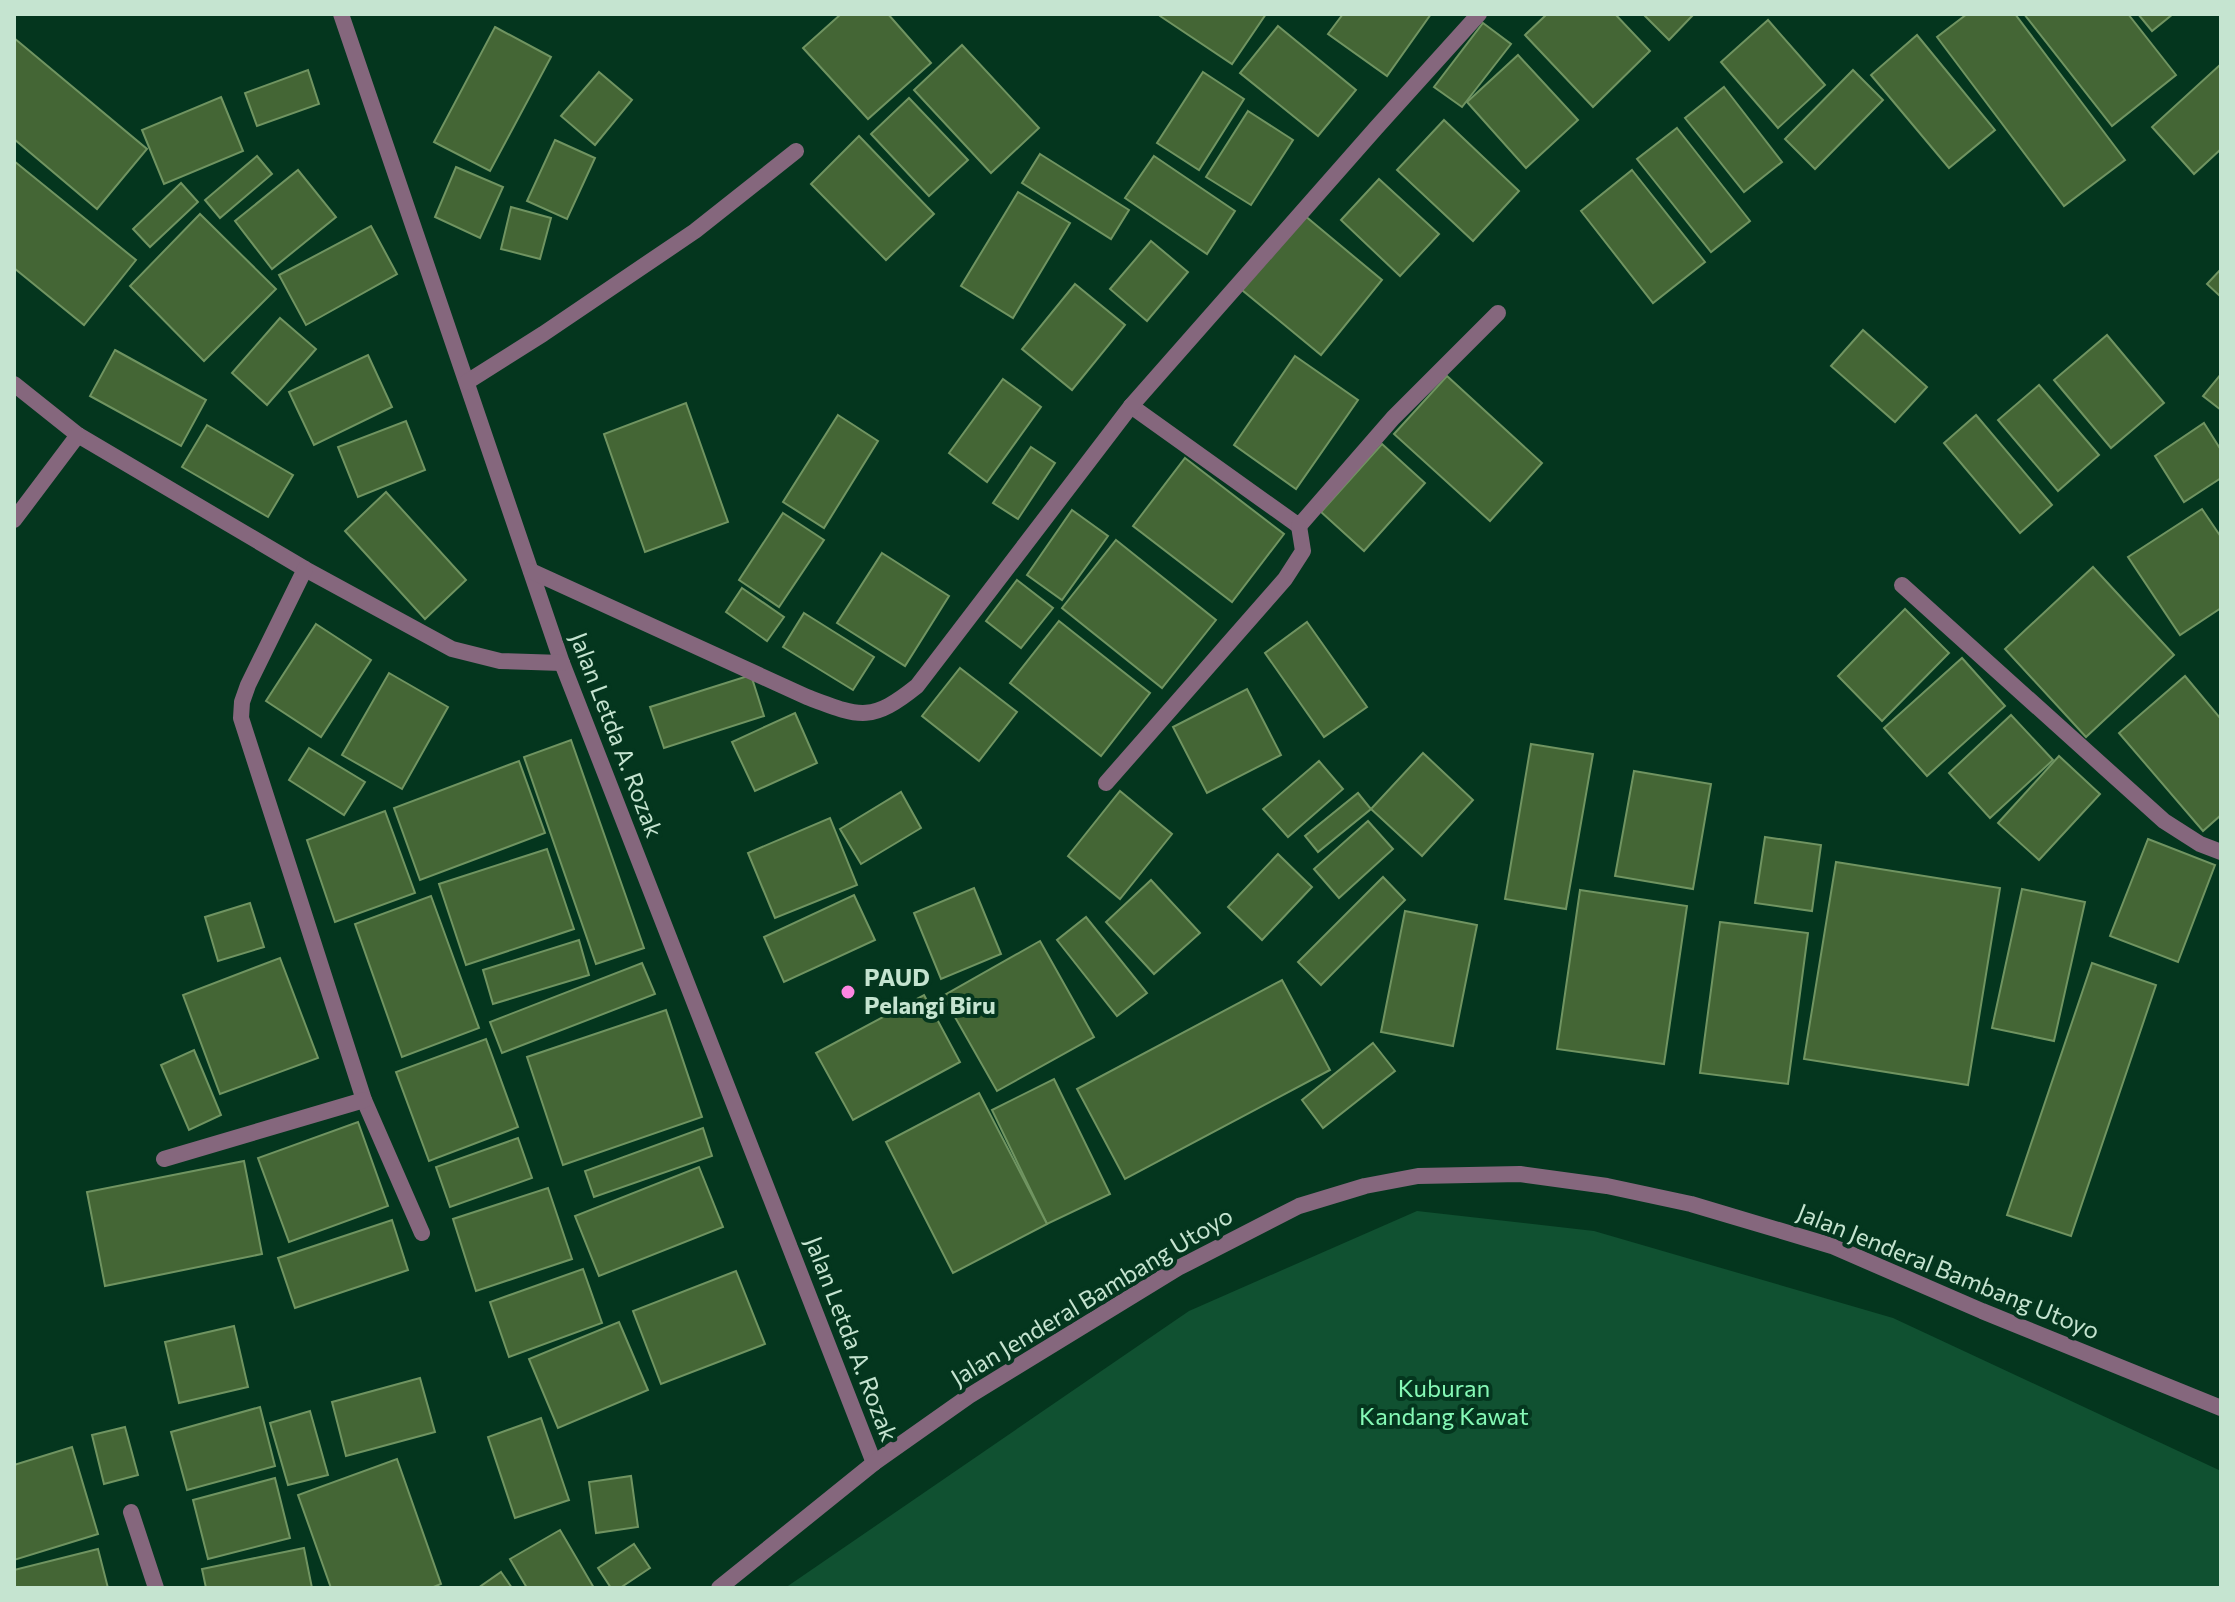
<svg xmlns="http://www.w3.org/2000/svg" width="2235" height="1602" viewBox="0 0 2235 1602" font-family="Commissioner,sans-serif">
<rect width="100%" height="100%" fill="#04361e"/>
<path fill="#105131" d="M1417 1211 1594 1231 1893 1318 2221 1471V1588H785L1189 1311Z"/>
<g fill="#446635" stroke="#709461" stroke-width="2">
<path d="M841 14H888L931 63 868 119 803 48Z"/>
<path d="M1161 14H1266L1232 64 1160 16Z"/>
<path d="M1343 14H1431L1387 76 1328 34Z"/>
<path d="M1547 14H1615L1650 51 1593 107 1525 35Z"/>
<path d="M1643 14H1694L1669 40Z"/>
<path d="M1967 14H2015L2125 160 2064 206 1937 37Z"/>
<path d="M2024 14H2128L2176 75 2112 126Z"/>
<path d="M2138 14H2173L2152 31Z"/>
<path d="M1768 20 1825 85 1778 128 1721 62Z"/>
<path d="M1483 23 1511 44 1462 107 1434 87Z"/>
<path d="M1278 26 1356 90 1318 136 1240 73Z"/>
<path d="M495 27 551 57 490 171 434 142Z"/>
<path d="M1917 35 1995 130 1949 168 1871 75Z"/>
<path d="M14 38 147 149 97 209 14 139Z"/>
<path d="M962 45 1039 128 991 173 914 90Z"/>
<path d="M1518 55 1578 120 1526 168 1467 102Z"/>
<path d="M2221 64V149L2194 174 2152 127Z"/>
<path d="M308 70 319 104 257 126 245 93Z"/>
<path d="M1853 70 1883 100 1815 169 1785 139Z"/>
<path d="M599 72 632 100 595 145 561 116Z"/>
<path d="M1203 72 1244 99 1199 170 1157 143Z"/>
<path d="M1724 87 1782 162 1744 192 1685 118Z"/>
<path d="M221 97 243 151 164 184 142 130Z"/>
<path d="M909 98 968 160 929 196 871 134Z"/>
<path d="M1248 111 1293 140 1251 205 1206 177Z"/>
<path d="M1444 120 1519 191 1473 241 1397 170Z"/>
<path d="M1677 128 1750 221 1711 252 1637 159Z"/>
<path d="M859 136 934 214 886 260 811 184Z"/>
<path d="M555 140 595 158 567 219 527 201Z"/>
<path d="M1040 154 1129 210 1111 239 1022 183Z"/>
<path d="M257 156 272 174 220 218 205 200Z"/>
<path d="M1154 156 1235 211 1207 254 1125 198Z"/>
<path d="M14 161 136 260 84 325 14 268Z"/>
<path d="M456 167 503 187 480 238 435 217Z"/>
<path d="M298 170 336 217 272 269 235 221Z"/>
<path d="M1632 170 1705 262 1653 303 1581 211Z"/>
<path d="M1379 179 1439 234 1400 276 1341 220Z"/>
<path d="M181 183 198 202 150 247 133 229Z"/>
<path d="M1018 192 1070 223 1013 318 961 286Z"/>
<path d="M511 207 551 218 540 259 501 249Z"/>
<path d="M200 214 276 289 204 361 130 286Z"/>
<path d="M1304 215 1382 280 1321 355 1242 290Z"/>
<path d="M371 226 397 274 306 325 279 275Z"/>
<path d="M1151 241 1188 272 1147 321 1110 289Z"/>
<path d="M2221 269V297L2207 284Z"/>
<path d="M1075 284 1125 325 1072 390 1022 349Z"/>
<path d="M280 318 316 349 267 405 232 373Z"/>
<path d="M1863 330 1927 387 1895 422 1831 366Z"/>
<path d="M2107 335 2164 403 2111 448 2054 380Z"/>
<path d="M115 350 206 400 181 446 90 396Z"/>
<path d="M368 355 392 407 314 445 289 392Z"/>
<path d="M1295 356 1358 400 1296 489 1234 445Z"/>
<path d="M2221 374V410L2203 396Z"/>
<path d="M1447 376 1542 463 1490 521 1394 434Z"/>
<path d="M1003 379 1041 407 987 482 949 453Z"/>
<path d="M2039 385 2099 455 2058 491 1998 420Z"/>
<path d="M686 403 728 522 645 552 604 434Z"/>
<path d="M838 415 878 441 824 528 783 502Z"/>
<path d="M1976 415 2052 505 2020 533 1944 443Z"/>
<path d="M406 421 425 470 358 497 338 447Z"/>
<path d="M2204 423 2221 450V478L2184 502 2155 456Z"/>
<path d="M207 425 293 475 268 517 182 467Z"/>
<path d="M1382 444 1425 483 1364 551 1321 512Z"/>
<path d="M1031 447 1055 463 1018 519 993 503Z"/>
<path d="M1185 458 1284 534 1232 602 1133 526Z"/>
<path d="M386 492 466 580 425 619 345 531Z"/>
<path d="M2202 509 2221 537V608L2180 635 2128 557Z"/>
<path d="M1072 510 1108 536 1062 600 1027 575Z"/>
<path d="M783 513 824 540 779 607 739 580Z"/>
<path d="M1116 540 1216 620 1162 688 1062 608Z"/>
<path d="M882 553 949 596 905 666 837 623Z"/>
<path d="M2093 567 2174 655 2086 737 2005 649Z"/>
<path d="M1017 580 1053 608 1021 648 986 621Z"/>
<path d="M742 588 784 617 767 641 726 612Z"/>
<path d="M1905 609 1949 653 1882 721 1838 676Z"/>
<path d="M804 613 874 657 853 690 783 647Z"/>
<path d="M1059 621 1150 693 1101 756 1010 683Z"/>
<path d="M1307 622 1367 707 1324 737 1265 653Z"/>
<path d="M316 624 371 660 321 737 266 701Z"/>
<path d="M1962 658 2005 706 1927 776 1884 728Z"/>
<path d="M960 668 1017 712 979 761 922 716Z"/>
<path d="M389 673 448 707 402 789 342 755Z"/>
<path d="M751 675 764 716 664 748 650 707Z"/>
<path d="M2185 676 2221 719V815L2203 831 2119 733Z"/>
<path d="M1247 689 1281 755 1207 793 1173 727Z"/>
<path d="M795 713 817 763 755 791 732 742Z"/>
<path d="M2011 715 2053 760 1990 818 1949 773Z"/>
<path d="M571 740 644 948 596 964 524 757Z"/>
<path d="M1531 744 1593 754 1566 909 1505 899Z"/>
<path d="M309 748 365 782 344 815 289 780Z"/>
<path d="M1423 753 1473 800 1422 856 1371 809Z"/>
<path d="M2059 756 2100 794 2039 860 1998 823Z"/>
<path d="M519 761 545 833 420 880 394 808Z"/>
<path d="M1319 761 1343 789 1288 837 1263 809Z"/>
<path d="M1634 771 1711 784 1693 889 1615 876Z"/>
<path d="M1120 791 1172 834 1120 899 1068 856Z"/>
<path d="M901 792 921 828 861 864 840 829Z"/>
<path d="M1358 793 1371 809 1318 852 1305 836Z"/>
<path d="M385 811 415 893 335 922 307 840Z"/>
<path d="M830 818 857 885 775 918 748 853Z"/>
<path d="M1368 821 1393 849 1339 898 1314 869Z"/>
<path d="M1765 837 1821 845 1812 911 1755 903Z"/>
<path d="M2148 839 2215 865 2178 962 2110 936Z"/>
<path d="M547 849 574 929 466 965 439 884Z"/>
<path d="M1278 854 1312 887 1262 940 1228 907Z"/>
<path d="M1836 862 2000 888 1968 1085 1804 1059Z"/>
<path d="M1383 877 1405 900 1321 985 1298 962Z"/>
<path d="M1151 880 1200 933 1154 974 1106 922Z"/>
<path d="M974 888 1001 954 941 979 914 913Z"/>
<path d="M2022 889 2085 902 2054 1041 1992 1028Z"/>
<path d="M1580 890 1687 906 1664 1064 1557 1049Z"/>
<path d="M854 895 875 940 784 982 764 937Z"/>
<path d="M431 896 479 1028 402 1057 355 924Z"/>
<path d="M250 903 264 947 218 961 205 917Z"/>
<path d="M1405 911 1477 925 1453 1046 1381 1032Z"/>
<path d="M1086 917 1147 993 1117 1016 1057 940Z"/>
<path d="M1720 922 1808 933 1788 1084 1700 1073Z"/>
<path d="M579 940 589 975 493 1004 483 970Z"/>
<path d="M1040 941 1094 1037 997 1091 943 996Z"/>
<path d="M280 958 318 1058 220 1094 183 995Z"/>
<path d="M642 963 655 994 502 1053 490 1022Z"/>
<path d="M2092 963 2156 985 2071 1236 2007 1215Z"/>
<path d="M1282 980 1330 1070 1125 1179 1077 1089Z"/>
<path d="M924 995 960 1062 853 1120 816 1053Z"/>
<path d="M666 1010 702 1117 563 1165 527 1057Z"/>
<path d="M486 1039 518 1127 429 1161 396 1072Z"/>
<path d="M1373 1043 1395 1071 1323 1128 1302 1100Z"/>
<path d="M194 1050 221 1115 189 1130 161 1065Z"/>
<path d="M1054 1079 1110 1194 1047 1224 992 1110Z"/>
<path d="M979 1093 1047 1224 953 1273 886 1142Z"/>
<path d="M358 1122 388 1206 289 1242 258 1158Z"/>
<path d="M703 1128 712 1156 594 1197 585 1171Z"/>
<path d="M518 1138 532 1178 450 1207 436 1167Z"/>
<path d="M244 1161 262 1254 105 1286 87 1192Z"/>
<path d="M699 1167 723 1227 599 1276 575 1216Z"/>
<path d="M548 1188 572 1259 476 1291 453 1219Z"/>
<path d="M392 1220 408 1270 295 1308 278 1258Z"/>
<path d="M583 1269 602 1323 509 1357 490 1302Z"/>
<path d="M736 1271 765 1344 661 1384 633 1311Z"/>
<path d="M619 1322 648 1390 558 1428 529 1359Z"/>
<path d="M234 1326 248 1387 179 1403 165 1342Z"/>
<path d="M420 1378 435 1432 346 1456 332 1402Z"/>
<path d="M260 1407 275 1466 187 1490 171 1432Z"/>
<path d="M310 1411 328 1475 288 1485 270 1423Z"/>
<path d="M541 1418 569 1500 515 1518 488 1437Z"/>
<path d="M125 1427 138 1475 104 1484 92 1435Z"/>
<path d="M72 1447 98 1534 14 1560V1465Z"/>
<path d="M397 1459 441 1584 431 1588H331L298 1495Z"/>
<path d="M631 1476 638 1527 596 1533 589 1482Z"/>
<path d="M275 1478 290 1538 208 1559 193 1500Z"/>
<path d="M560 1530 594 1588H527L510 1559Z"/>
<path d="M634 1544 650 1568 620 1588H611L598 1568Z"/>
<path d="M304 1548 312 1588H206L202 1569Z"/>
<path d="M98 1549 108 1588H14V1570Z"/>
<path d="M501 1572 512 1588H478Z"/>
</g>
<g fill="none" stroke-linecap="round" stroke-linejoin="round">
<g stroke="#85677d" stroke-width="16">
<path d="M341 14 562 663 874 1463"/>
<path d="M467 382 543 334 695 231 796 151"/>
<path d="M14 384 78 435 305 569 452 649 500 661 562 663"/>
<path d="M1131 406 1299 526 1393 418 1498 313"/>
<path d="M14 520 78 435"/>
<path d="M305 569 248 685 242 702 241 718 364 1100 422 1233"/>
<path d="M531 571 807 697C860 717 871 723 917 686L1131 406 1376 128 1479 14"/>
<path d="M1902 585 2164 821 2200 844 2221 852"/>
<path d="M1106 783 1285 579 1303 551 1299 526"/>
<path d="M164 1159 364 1100"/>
<path d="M131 1512 156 1588"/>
</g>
<path stroke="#85677d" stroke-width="16" d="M719 1588 874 1463 969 1396 1178 1268 1299 1206 1365 1186 1418 1176 1520 1174 1607 1186 1691 1204 1832 1246 1982 1311 2221 1408"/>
</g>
<circle fill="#fd86e1" stroke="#04361e" stroke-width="3" cx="848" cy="992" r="8"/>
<g text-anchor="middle" stroke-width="8" stroke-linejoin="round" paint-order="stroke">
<g font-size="24" fill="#c5e4d0" stroke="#04361e">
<text transform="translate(616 735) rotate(69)" y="8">Jalan Letda A. Rozak</text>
<text transform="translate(1948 1272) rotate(22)" y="8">Jalan Jenderal Bambang Utoyo</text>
<text transform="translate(1092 1297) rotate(-31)" y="8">Jalan Jenderal Bambang Utoyo</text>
<text transform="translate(851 1339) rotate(69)" y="8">Jalan Letda A. Rozak</text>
</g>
<g font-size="24" font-weight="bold" fill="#c5e4d0" stroke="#04361e" text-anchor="start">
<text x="864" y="986">PAUD<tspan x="864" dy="28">Pelangi Biru</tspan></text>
</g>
<g font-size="24" fill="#86f9b6" stroke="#04361e">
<text x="1444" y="1397">Kuburan<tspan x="1444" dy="28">Kandang Kawat</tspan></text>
</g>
</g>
<rect width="2235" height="1602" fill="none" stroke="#c5e4d0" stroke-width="32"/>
</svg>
